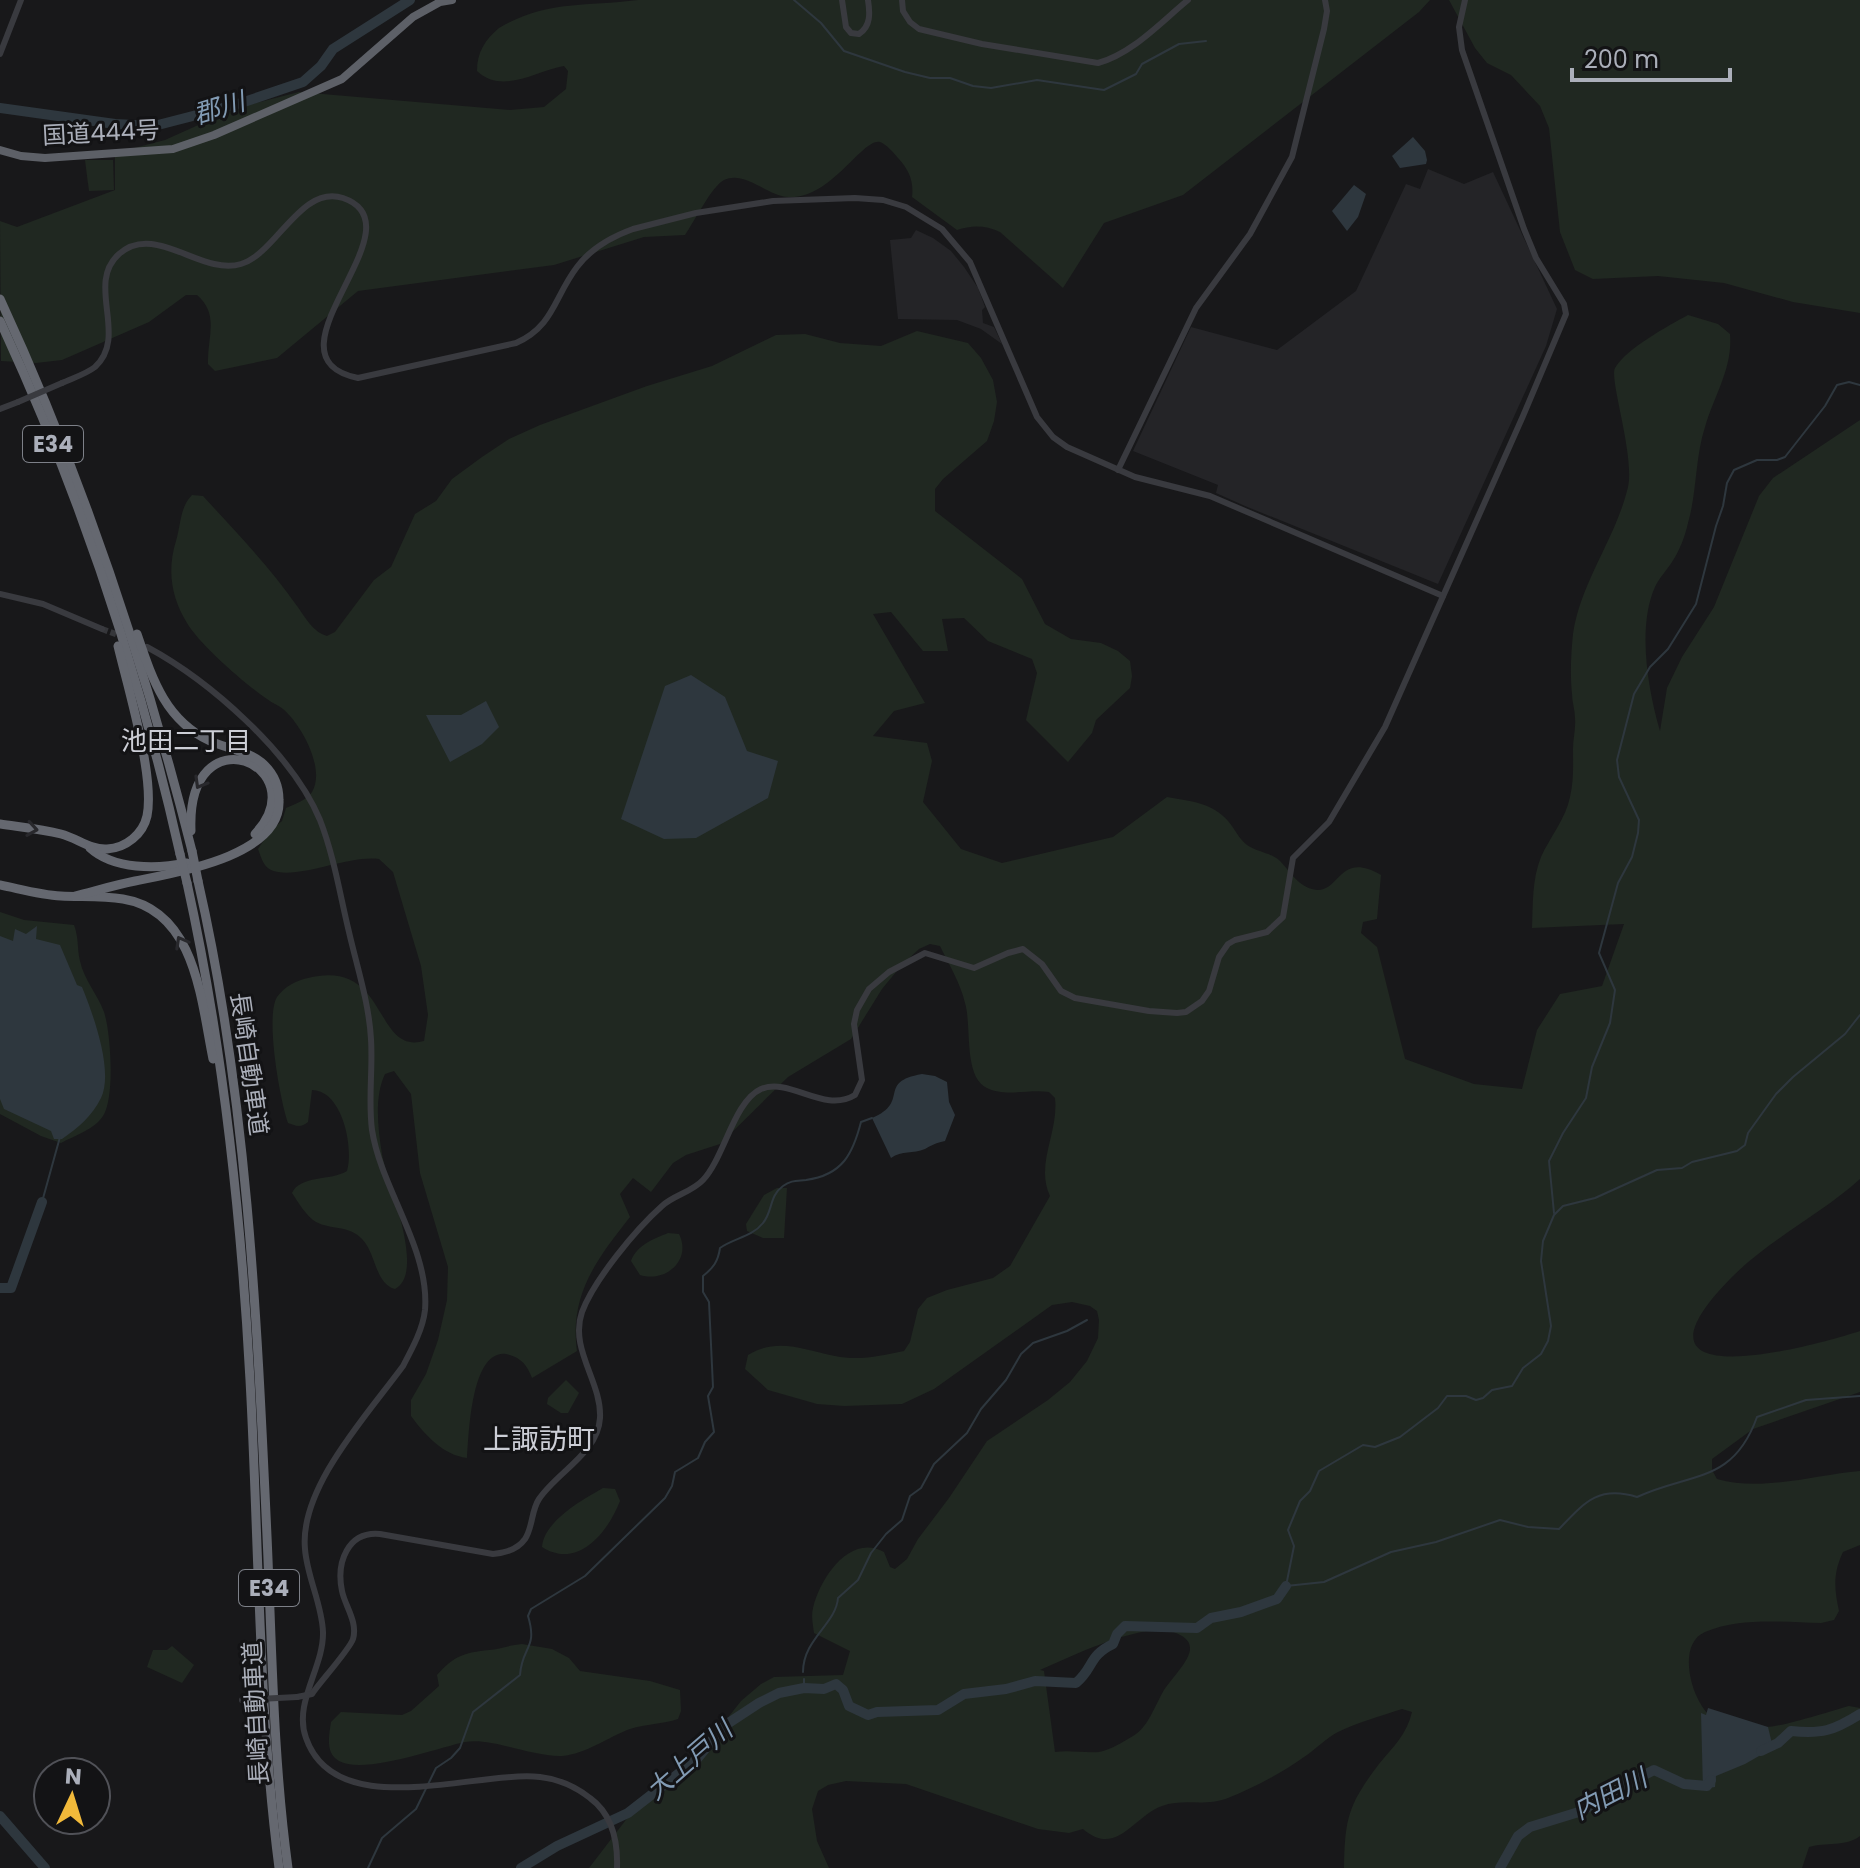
<svg xmlns="http://www.w3.org/2000/svg" width="1860" height="1868" viewBox="0 0 1860 1868" font-family="Poppins,'Noto Sans JP',sans-serif">
<rect width="100%" height="100%" fill="#18181a"/>
<g fill="#242427">
<path d="M1428 169 1464 184 1493 172 1557 309 1546 346 1438 584 1245 506 1216 493 1218 485 1133 451 1191 327 1277 350 1356 291 1406 184 1420 189Z"/>
<path d="M916 230 933 238 951 251 964 267 978 288 985 307 982 310 983 323 994 327 1002 344 981 329 957 320 898 319 890 240 911 238Z"/>
</g>
<g fill="#202821" fill-rule="evenodd">
<path d="M638 0H1430L1419 12 1183 195 1104 223 1063 288 1000 232C985 225 972 225 957 230L912 197C914 181 909 170 898 158 894 153 886 144 880 142 862 138 831 200 788 197 767 196 745 170 724 180 712 186 694 222 685 235L644 237 554 265 358 291 277 358 215 371 208 364C207 337 220 315 197 295H186L149 322 62 360 36 363 1 361 0 221 17 227 115 190V153L165 140 236 108 299 92 510 110 544 107 566 89 568 71 564 66C535 71 503 95 477 71 477 52 485 40 499 28 547 0 582 7 638 0Z"/>
<path d="M1449 0H1860V313L1793 302 1724 283 1658 276 1593 279 1575 270 1560 232 1549 128 1540 106 1511 75 1487 63 1475 48Z"/>
<path d="M85 160H113L114 190 89 191Z"/>
<path d="M1688 315 1718 324 1730 334C1733 368 1714 396 1705 427 1695 458 1697 492 1688 523 1685 536 1680 550 1672 562 1667 570 1659 578 1655 587 1637 627 1648 690 1660 731L1667 688 1682 657 1714 607 1759 496 1773 478 1860 420V1179C1820 1215 1768 1240 1730 1279 1614 1398 1805 1349 1860 1331V1392L1753 1429 1712 1459V1470L1717 1479C1762 1492 1814 1475 1860 1471V1545L1843 1552C1833 1573 1834 1588 1839 1611L1834 1620 1821 1623C1785 1622 1739 1617 1705 1632 1674 1645 1693 1709 1717 1721 1721 1724 1730 1723 1735 1724 1745 1725 1756 1727 1766 1727 1782 1727 1831 1711 1849 1706L1860 1708V1836C1845 1847 1826 1842 1809 1847L1802 1868H1344C1345 1818 1348 1805 1379 1764 1393 1747 1407 1734 1412 1712L1402 1709C1381 1716 1358 1722 1338 1732 1326 1738 1315 1750 1304 1757 1280 1774 1255 1787 1228 1798 1206 1807 1183 1798 1162 1806 1134 1816 1116 1858 1083 1829L1069 1833 1038 1829 906 1784 846 1781 828 1785 818 1791 812 1809 817 1841 829 1868H589L635 1808 711 1739 741 1701 761 1684 774 1677 843 1675 850 1651 814 1633C813 1625 811 1616 813 1608 820 1578 850 1533 884 1552L890 1567 895 1569 907 1559 918 1539 949 1498 987 1441 1048 1400 1070 1382 1087 1361 1098 1338 1099 1320 1097 1311 1090 1306 1072 1302 1052 1305 934 1389 902 1404 844 1406 817 1404 768 1390 745 1369 748 1355C778 1337 803 1350 835 1356 858 1361 881 1356 904 1351L910 1342 918 1309 927 1298 947 1290 993 1278 1010 1266 1050 1196C1035 1164 1059 1132 1055 1098L1049 1092C1029 1089 1005 1097 987 1088 963 1077 972 1026 965 1003 960 982 949 965 940 946L930 944 919 949 901 966 882 989 851 1039 788 1077 720 1144 686 1155 673 1163 651 1192 633 1178 620 1194 630 1217C597 1259 569 1295 577 1351L532 1378C527 1365 521 1357 506 1354 471 1350 469 1433 467 1458 443 1455 425 1435 411 1416V1400L426 1374 438 1340 447 1300 448 1267 420 1173 411 1094 394 1071 385 1074C374 1097 378 1129 382 1154 386 1181 427 1272 395 1289 375 1284 376 1253 362 1239 349 1225 331 1230 316 1222 306 1216 298 1202 292 1193 300 1175 331 1181 347 1171 354 1147 342 1090 312 1090L308 1122C301 1128 296 1126 288 1123 280 1100 265 1017 277 997 284 987 297 980 308 978 389 958 373 1055 424 1041L428 1015 421 966 393 872 379 859C347 855 296 881 271 870 263 866 261 857 258 849L270 831 282 821 286 808C295 804 307 800 312 792 326 769 301 724 283 709 278 705 272 703 267 699 246 685 199 644 187 623 171 597 167 570 176 541 181 524 180 507 192 495L203 496C236 532 269 566 297 606 305 617 313 632 327 636L335 632 374 580 391 567 415 514 436 501 452 479 482 457 509 439 540 425 647 386 712 366 776 335 805 334 840 343 881 346 917 331 968 343 981 358 993 380 997 402 994 421 987 441 943 479 935 489V511L1022 579 1045 624 1071 639 1101 643 1118 651 1130 661 1132 676 1130 688 1096 720 1092 733 1068 762 1026 720 1037 673 1032 659 988 641 964 618 942 619 948 651H923L891 612 873 614 925 703 894 711 873 736 927 743 932 761 923 802 961 849 1002 863 1113 837 1167 797C1190 801 1213 803 1228 821 1235 829 1239 839 1247 845 1257 852 1272 853 1280 861 1290 871 1297 885 1312 889 1340 897 1337 849 1381 875L1377 919 1363 922 1361 933 1377 947 1405 1059 1474 1084 1522 1089 1537 1030 1560 994 1602 986 1624 924 1532 928C1533 904 1532 879 1541 857 1550 837 1566 818 1570 797 1574 780 1573 765 1573 749 1573 739 1576 728 1575 718 1575 710 1572 702 1572 694 1570 675 1571 653 1573 634 1581 581 1616 538 1628 487 1635 456 1609 379 1615 368 1627 348 1668 326 1688 315ZM1162 1629C1214 1640 1181 1665 1164 1690 1155 1705 1148 1728 1133 1736 1123 1742 1110 1750 1099 1752 1084 1753 1069 1750 1055 1752L1044 1671 1040 1670C1079 1653 1119 1633 1162 1629Z"/>
<path d="M0 912 24 920 74 925C79 938 77 949 80 961 84 980 98 995 104 1012 111 1033 115 1098 103 1116 95 1129 74 1136 61 1143L41 1136 0 1114Z"/>
<path d="M777 1188H787L784 1238H763L747 1231 746 1224 764 1195Z"/>
<path d="M668 1233 679 1234C692 1260 666 1283 640 1275L631 1261C637 1245 653 1239 668 1233Z"/>
<path d="M566 1380 579 1393 568 1413H561L547 1404 548 1398Z"/>
<path d="M603 1488 615 1489 620 1501C608 1532 578 1570 542 1547 544 1521 582 1500 603 1488Z"/>
<path d="M522 1644 552 1649 569 1658 580 1671 650 1681 680 1690 681 1711 678 1719C663 1724 646 1724 630 1729 608 1737 586 1754 562 1756 532 1757 491 1737 465 1742 437 1748 364 1775 339 1761 325 1753 329 1736 331 1722L341 1712 402 1715 411 1711 439 1686 437 1675C455 1655 464 1653 489 1650 500 1649 510 1645 522 1644Z"/>
<path d="M172 1646 194 1665 182 1683 147 1667 153 1650H167Z"/>
</g>
<g fill="#2e373e">
<path d="M1413 137 1425 151 1427 160 1426 164 1400 168 1392 156Z"/>
<path d="M1354 185 1366 194 1358 217 1347 231 1332 211Z"/>
<path d="M691 675 725 697 747 751 778 761 768 798 696 838 664 839 621 819 665 686Z"/>
<path d="M486 701 499 727 482 744 450 762 426 715H461Z"/>
<path d="M37 926 36 939 60 945 77 985 82 987C93 1014 114 1071 101 1098 92 1116 78 1128 62 1139H54L51 1131 4 1109 0 1099V936L13 941 15 929 26 934Z"/>
<path d="M922 1074 935 1076 947 1082 949 1102 955 1115 945 1141C936 1143 932 1145 925 1149 913 1154 902 1150 891 1158L872 1118C911 1102 876 1082 922 1074Z"/>
<path d="M1708 1708 1768 1727 1773 1748 1745 1764 1716 1776 1715 1787 1703 1789 1701 1713 1706 1715Z"/>
</g>
<g fill="none" stroke-linecap="round" stroke-linejoin="round">
<g stroke="#2e373e" stroke-width="2">
<path d="M794 0 821 23 844 51 905 72 930 78H950L973 86 991 88 1037 80 1104 90 1136 74 1142 64 1179 44 1206 41"/>
<path d="M1860 1015 1845 1034 1793 1077 1776 1094 1748 1133 1745 1145 1737 1151 1692 1162 1682 1168 1657 1170 1595 1198 1563 1206 1554 1215 1543 1241 1541 1261 1551 1326 1548 1341 1541 1354 1523 1368 1512 1386 1492 1390 1483 1398 1476 1400 1466 1396H1447L1438 1408 1400 1437 1375 1447 1363 1445 1319 1471 1310 1491 1300 1501 1288 1530 1294 1546 1286 1586 1324 1582 1391 1552 1436 1542 1500 1520 1528 1527 1559 1529C1584 1503 1598 1485 1637 1497 1691 1472 1733 1484 1757 1417L1806 1400 1860 1396"/>
<path d="M42 1202 60 1137"/>
<path d="M1554 1213 1549 1161 1563 1133 1586 1098 1592 1067 1610 1023 1615 990 1599 953 1618 883 1632 857 1638 833 1639 820 1619 777 1617 760 1634 694 1650 667 1668 649 1696 604 1716 526 1723 506 1727 483 1734 470 1757 460H1777L1785 457 1825 406 1837 385 1849 382 1860 385"/>
<path d="M803 1672C803 1639 836 1624 838 1598L858 1580 871 1553 886 1534 902 1520 910 1496 921 1488 934 1464 967 1433 981 1409 1006 1380 1021 1354 1033 1343 1067 1331 1087 1320"/>
<path d="M804 1679V1688"/>
<path d="M368 1868 382 1838 416 1809 436 1768 451 1758 460 1748 473 1712 520 1675C522 1646 538 1649 528 1616L531 1609 585 1576 665 1498 672 1486 675 1472 698 1458 705 1442 714 1432 708 1396 713 1387 709 1302 703 1292V1276C713 1268 718 1262 720 1248 734 1238 752 1237 763 1223 773 1211 769 1196 783 1186 791 1180 797 1181 806 1180 843 1175 853 1153 861 1122L872 1118"/>
</g>
<g stroke="#2e373e" stroke-width="10">
<path d="M0 108 115 124 154 126 189 117 241 103 303 82 321 66 333 49 410 0"/>
<path d="M0 1288H11L42 1202"/>
<path d="M1761 1751 1778 1743 1791 1731C1822 1734 1833 1731 1860 1714"/>
<path d="M0 1816 45 1868"/>
<path d="M521 1868 557 1846 628 1813 696 1760 724 1726 759 1703 779 1693 804 1688 824 1689 836 1684 843 1690 849 1706 868 1715 877 1712 938 1710 964 1694 1006 1689 1035 1681 1076 1683C1094 1668 1088 1656 1113 1644L1117 1634 1125 1626 1197 1628 1211 1618 1241 1612 1277 1599 1286 1586"/>
<path d="M1500 1868 1518 1836 1530 1827 1582 1811 1613 1791 1654 1770 1684 1784 1707 1786 1711 1780"/>
</g>
<path stroke="#35363a" stroke-width="6" stroke-dasharray="6 3" stroke-linecap="butt" d="M102 629 121 636"/>
<g stroke="#393a3f" stroke-width="6">
<path d="M842 0 846 27 851 33 859 34C871 26 870 13 868 0"/>
<path d="M902 0 903 11 910 22 919 29 982 44 1098 63C1132 54 1161 22 1188 0"/>
<path d="M0 54 21 0"/>
<path d="M62 383C73 378 86 374 95 367 129 336 85 284 119 254 155 222 201 276 241 264 276 254 301 184 343 198 425 226 255 357 358 378L516 343C554 326 554 297 577 267 591 248 611 237 633 229L696 213 773 201 855 198 883 200 906 207 942 229 970 262 1037 417 1053 437 1067 447 1135 477 1210 496 1443 596"/>
<path d="M0 409 18 402"/>
<path d="M1118 470 1196 308 1250 234 1292 157 1324 29 1327 11 1325 0"/>
<path d="M0 594 43 604 102 629"/>
<path d="M147 647C210 681 292 753 320 820 334 856 340 895 349 932 357 967 369 1003 371 1039 373 1069 368 1100 372 1130 381 1189 430 1249 425 1310 423 1329 412 1349 403 1366 368 1414 299 1488 305 1549 307 1577 322 1604 323 1632 324 1667 293 1703 306 1738 336 1824 476 1770 540 1777 558 1779 576 1787 590 1798 613 1815 618 1841 617 1868"/>
<path d="M297 1697 312 1694C320 1682 350 1649 353 1639 358 1622 345 1606 342 1591 336 1562 348 1531 380 1534L493 1554C505 1553 518 1549 525 1539 533 1527 531 1511 539 1499 557 1472 598 1453 600 1418 602 1382 569 1349 582 1312 594 1280 636 1229 662 1206 674 1195 692 1192 703 1180 724 1158 734 1101 761 1089 790 1077 824 1114 855 1095L862 1080 854 1024 857 1010 869 989 889 972 925 953 974 968 1008 953 1023 949 1042 964 1061 991 1075 998 1149 1011 1177 1013 1186 1012 1202 1001 1209 991 1219 957 1228 944 1235 940 1267 932 1283 917 1293 858 1329 822 1385 727 1523 416 1566 314 1564 304 1536 258 1524 229 1462 50 1459 27 1465 0"/>
</g>
<path stroke="#5d6067" stroke-width="8" d="M0 150 21 156 45 158 173 149 214 135 342 79 413 17 440 2 452 0"/>
<g stroke="#656870" stroke-width="9">
<path d="M0 299C82 476 144 661 192 851"/>
<path d="M0 321C79 491 139 671 180 854"/>
<path d="M0 824C20 827 41 829 61 834 77 838 90 850 107 849 126 848 143 834 147 816 155 777 128 688 118 646"/>
<path d="M191 831C186 709 318 766 255 834"/>
<path d="M90 848C114 870 157 869 187 863"/>
<path d="M198 881C247 1095 257 1317 267 1536 272 1646 273 1758 288 1868"/>
<path d="M187 883C223 1046 241 1213 250 1380 259 1542 258 1706 279 1868"/>
<path d="M0 885C20 889 40 895 61 896 81 897 102 896 123 899 196 911 201 1001 213 1059"/>
<path d="M75 896C95 891 115 885 135 881 175 873 282 856 279 800 279 785 273 772 261 762 247 751 226 748 210 741 165 720 152 678 137 634"/>
</g>
<g stroke="#393a3f" stroke-width="6">
<path d="M18 402 62 383"/>
<path d="M242 1700 297 1697"/>
</g>
<g stroke="#656870" stroke-width="9">
<path d="M192 851 198 881"/>
<path d="M180 854 187 883"/>
</g>
</g>
<defs><path id="oneway-chevron" d="M-2-3.5L2.5 0L-2 3.5" fill="none" stroke-width="1.6" stroke-linecap="round" stroke-linejoin="round" transform="scale(2)"/></defs>
<g stroke="#28282c">
<use href="#oneway-chevron" transform="translate(200 783) rotate(120)"/>
<use href="#oneway-chevron" transform="translate(32 829) rotate(9)"/>
<use href="#oneway-chevron" transform="translate(181 942) rotate(-119)"/>
</g>
<g text-anchor="middle" stroke-width="6" stroke-linejoin="round" paint-order="stroke">
<g fill="#131315" stroke="#7d8088" stroke-width="2">
<rect x="23" y="426" width="60" height="36" rx="6"/>
<rect x="239" y="1570" width="60" height="36" rx="6"/>
</g>
<g font-size="22" font-weight="bold" fill="#abafba">
<text x="53" y="452">E34</text>
<text x="269" y="1596">E34</text>
</g>
<g font-size="24" fill="#abafba" stroke="#131315">
<text transform="translate(101 133) rotate(-3)" y="8">国道444号</text>
<text transform="translate(249 1064) rotate(82)" y="8">長崎自動車道</text>
<text transform="translate(256 1713) rotate(-93)" y="8">長崎自動車道</text>
</g>
<g font-size="26" font-style="italic" fill="#829bb4" stroke="#131315">
<text transform="translate(219 108) rotate(-17)" y="9">郡川</text>
<text transform="translate(689 1760) rotate(-41)" y="9">大上戸川</text>
<text transform="translate(1610 1794) rotate(-27)" y="9">内田川</text>
</g>
<g font-size="26" fill="#ccced6" stroke="#131315">
<text x="186" y="750">池田二丁目</text>
</g>
<g font-size="28" fill="#ccced6" stroke="#131315">
<text x="539" y="1449">上諏訪町</text>
</g>
</g>
<g transform="translate(72 1796) rotate(4)"><circle r="38" fill="#131315" stroke="#505157" stroke-width="2"/>
<path d="M0-6L14 30L0 20L-14 30Z" fill="#f1b93a"/>
<text y="-12" font-size="22" font-weight="bold" text-anchor="middle" fill="#abafba">N</text>
</g>
<path d="M1572 68v12h158v-12" fill="none" stroke="#abafba" stroke-width="4"/>
<text x="1584" y="68" font-size="24" fill="#abafba" stroke="#131315" stroke-width="6" paint-order="stroke">200 m</text>
</svg>
